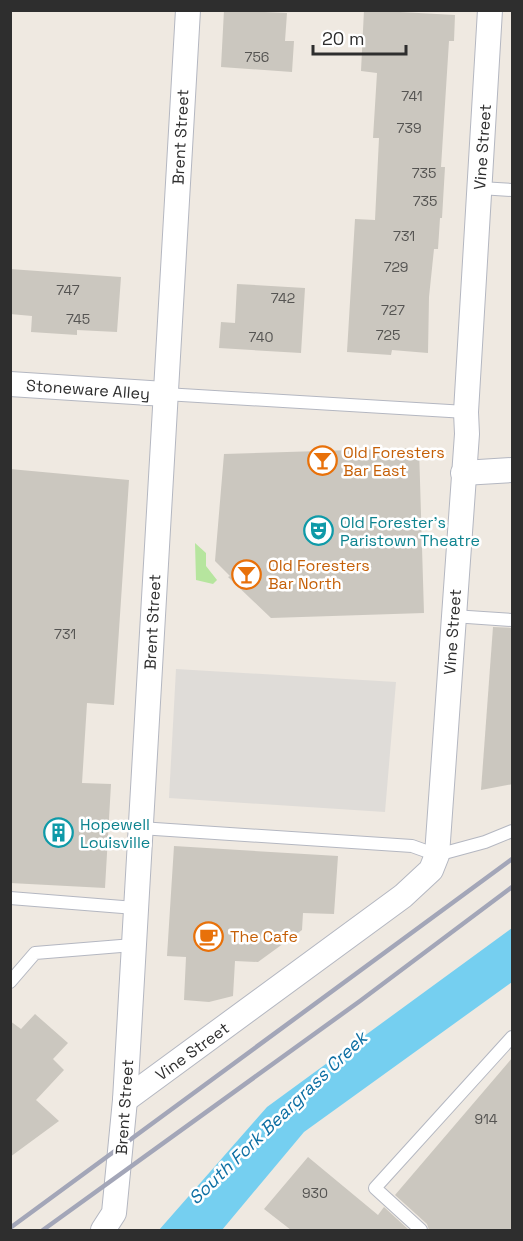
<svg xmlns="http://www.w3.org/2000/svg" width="523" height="1241" viewBox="0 0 523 1241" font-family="'Space Grotesk',sans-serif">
<rect width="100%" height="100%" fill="#efe9e1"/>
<path fill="#b6e59e" d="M195 543 206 553V566L217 580 213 584 196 580Z"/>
<path fill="#dfdcd8" d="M176 669 396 682 385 812 169 798Z"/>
<path fill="#75cff0" d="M512 928V982L304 1132 222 1230H159L267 1107Z"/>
<g fill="#cbc7bf">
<path d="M224 10 287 13 285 41H294L292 72 221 67Z"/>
<path d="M364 10 455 15 454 41H449L441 167H445L442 218H440L438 249H434L429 297 428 353 392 350 391 355 347 352 355 219 375 220 379 138H373L377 73 361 71Z"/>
<path d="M10 269 121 277 117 332 77 330V335L31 332 32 316 10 314Z"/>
<path d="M237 284 305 288 301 353 219 348 221 322 235 323Z"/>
<path d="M419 448 424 613 271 618 228 577 230 576 215 561 224 454Z"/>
<path d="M10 469 129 480 114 705 87 703 82 783 111 784 105 888 10 883Z"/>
<path d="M493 627 513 628V784L481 790Z"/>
<path d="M174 846 338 856 334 914 303 913 302 930 258 962 235 961 233 996 209 1002 184 1000 186 957 167 956Z"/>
<path d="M35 1014 68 1043 53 1059 64 1070 36 1100 59 1121 10 1157V1021L21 1029Z"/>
<path d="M513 1057V1230H429L427 1224 395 1195Z"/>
<path d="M308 1157 378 1215 384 1207 409 1230H291L264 1209Z"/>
</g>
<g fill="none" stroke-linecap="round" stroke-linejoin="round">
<defs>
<g id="service">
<path d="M480 188 512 190"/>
<path d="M165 394 466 412"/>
<path d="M453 616 512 620"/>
<path d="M140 828 412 846 437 855 485 842 512 831"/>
<path d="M10 898 135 908"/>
<path d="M10 982 35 953 133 945"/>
<path d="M421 1230 375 1188 512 1037"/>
</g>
<g id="minor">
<path d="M10 384 165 394"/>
<path d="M463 473 512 470"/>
<path d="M125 1100 403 896 431 870 437 855 467 434 466 412 490 10"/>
<path d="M103 1230 114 1213 125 1100 188 10"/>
</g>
</defs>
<use href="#service" stroke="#b4b7c1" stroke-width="14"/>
<use href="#minor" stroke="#b4b7c1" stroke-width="26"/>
<use href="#service" stroke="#fff" stroke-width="12"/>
<use href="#minor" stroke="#fff" stroke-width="24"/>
<g stroke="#a3a6b8" stroke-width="4.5">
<path d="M10 1228 512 859"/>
<path d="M43 1230 360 1001 512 887"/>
</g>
</g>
<defs>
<symbol id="bar-ring" viewBox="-11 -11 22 22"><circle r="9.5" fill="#fff" stroke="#e8710a" stroke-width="1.5"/><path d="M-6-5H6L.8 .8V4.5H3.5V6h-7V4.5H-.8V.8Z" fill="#e8710a"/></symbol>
<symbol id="theatre-ring" viewBox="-11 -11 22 22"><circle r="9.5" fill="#fff" stroke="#0f9aa8" stroke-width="1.5"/><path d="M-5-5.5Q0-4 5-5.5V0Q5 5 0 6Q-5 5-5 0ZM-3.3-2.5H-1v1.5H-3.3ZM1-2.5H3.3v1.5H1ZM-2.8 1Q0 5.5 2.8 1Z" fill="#0f9aa8"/></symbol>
<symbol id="building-ring" viewBox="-11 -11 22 22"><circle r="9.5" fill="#fff" stroke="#0f9aa8" stroke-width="1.5"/><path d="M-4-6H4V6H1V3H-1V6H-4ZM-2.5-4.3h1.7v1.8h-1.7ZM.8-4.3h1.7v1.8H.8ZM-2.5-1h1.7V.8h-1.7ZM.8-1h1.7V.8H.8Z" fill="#0f9aa8"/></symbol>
<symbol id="cafe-ring" viewBox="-11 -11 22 22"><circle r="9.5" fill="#fff" stroke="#e8710a" stroke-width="1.5"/><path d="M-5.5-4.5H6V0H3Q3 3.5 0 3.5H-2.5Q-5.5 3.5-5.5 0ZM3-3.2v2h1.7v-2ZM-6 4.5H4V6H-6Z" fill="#e8710a"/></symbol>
</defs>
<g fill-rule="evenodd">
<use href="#bar-ring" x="306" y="444" width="33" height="33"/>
<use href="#theatre-ring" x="302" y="514" width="33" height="33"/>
<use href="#bar-ring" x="230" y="558" width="33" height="33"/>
<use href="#building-ring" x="42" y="816" width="33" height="33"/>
<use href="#cafe-ring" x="192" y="920" width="33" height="33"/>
</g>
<g text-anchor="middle" stroke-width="5" stroke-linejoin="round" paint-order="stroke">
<g font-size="14" fill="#555452">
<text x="257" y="62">756</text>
<text x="412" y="101">741</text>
<text x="409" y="133">739</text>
<text x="424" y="178">735</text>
<text x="425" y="206">735</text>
<text x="404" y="241">731</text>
<text x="396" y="272">729</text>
<text x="68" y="295">747</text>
<text x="283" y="303">742</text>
<text x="393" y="315">727</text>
<text x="78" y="324">745</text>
<text x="388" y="340">725</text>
<text x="261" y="342">740</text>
<text x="65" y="639">731</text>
<text x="486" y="1124">914</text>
<text x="315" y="1198">930</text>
</g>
<g font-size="16" fill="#2e2e2e" stroke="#fff">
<text transform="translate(180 137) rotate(-87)" y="6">Brent Street</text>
<text transform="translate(482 147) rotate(-86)" y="6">Vine Street</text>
<text transform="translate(88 389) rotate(4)" y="6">Stoneware Alley</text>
<text transform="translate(152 622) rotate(-87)" y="6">Brent Street</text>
<text transform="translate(452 632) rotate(-86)" y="6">Vine Street</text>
<text transform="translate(192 1051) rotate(-36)" y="6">Vine Street</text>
<text transform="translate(124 1107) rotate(-86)" y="6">Brent Street</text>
</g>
<g font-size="16" fill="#c56008" stroke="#fff" text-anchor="start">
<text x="343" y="458">Old Foresters<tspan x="343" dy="18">Bar East</tspan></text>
<text x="268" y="571">Old Foresters<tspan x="268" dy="18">Bar North</tspan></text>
<text x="230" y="942">The Cafe</text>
</g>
<g font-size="16" fill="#0d838f" stroke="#fff" text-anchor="start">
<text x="340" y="528">Old Forester's<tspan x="340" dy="18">Paristown Theatre</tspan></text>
<text x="80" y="830">Hopewell<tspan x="80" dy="18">Louisville</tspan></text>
</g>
<g font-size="18" font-style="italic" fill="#0d6fa3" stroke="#fff">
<text transform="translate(278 1118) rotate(-44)" y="6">South Fork Beargrass Creek</text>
</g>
</g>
<rect width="523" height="1241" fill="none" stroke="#2e2e2e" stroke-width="24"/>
<path d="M313 45v9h93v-9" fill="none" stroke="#2e2e2e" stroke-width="3"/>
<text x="322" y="45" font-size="18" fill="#2e2e2e" stroke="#ffffff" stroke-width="4.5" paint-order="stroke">20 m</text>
</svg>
